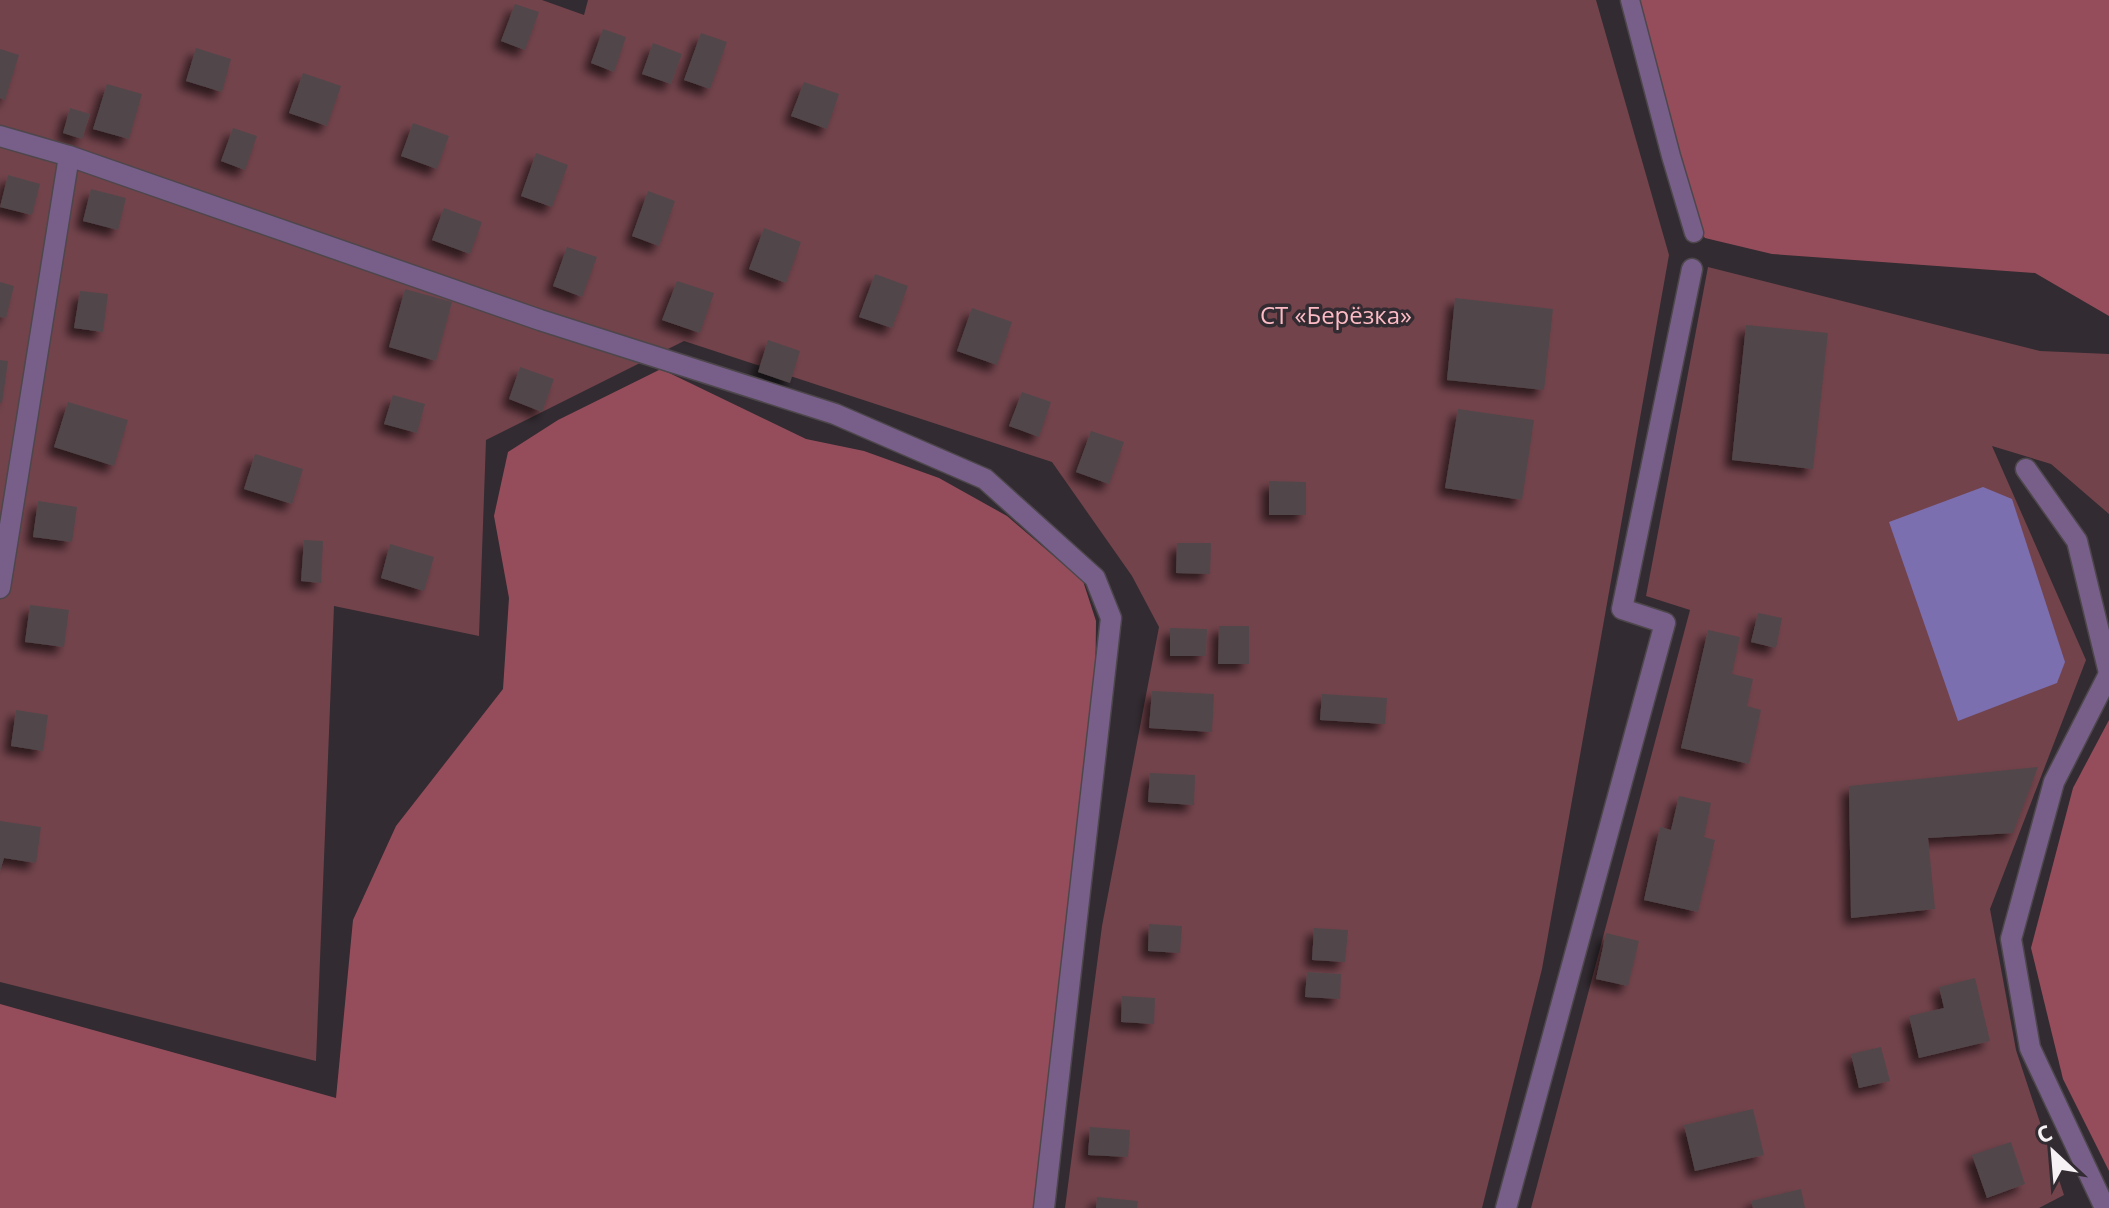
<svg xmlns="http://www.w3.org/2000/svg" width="2109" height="1208" viewBox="0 0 2109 1208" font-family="'Open Sans',sans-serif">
<defs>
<filter id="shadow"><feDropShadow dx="-7" dy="7" stdDeviation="4" flood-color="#0009"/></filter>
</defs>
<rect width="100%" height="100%" fill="#322b31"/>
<g fill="#72434b">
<path d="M0 0H542L584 15 588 0H1596L1669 255 1542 969 1482 1208H1065L1102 926 1159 627 1132 576 1052 462 684 341 486 440 479 636 334 606 316 1061 0 982Z"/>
<path d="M1708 267 2040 351 2109 354V514L2051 464 1992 446 2086 660 1990 909 2016 1050 2064 1195 2039 1208H1531L1690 610 1646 596Z"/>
</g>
<g fill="#964d5b">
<path d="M1626 0H2109V316L2035 273 1772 254 1705 238 1675 199Z"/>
<path d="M661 369 806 439 864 451 939 478 1007 516 1083 581 1096 621 1095 704 1034 1208H0V1004L336 1098 353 920 396 826 503 689 509 598 494 516 508 452 558 420Z"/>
<path d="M2109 720V1171L2063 1079 2031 948 2073 788Z"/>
</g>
<path fill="#7b6fb0" d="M1983 487 2012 499 2065 662 2057 683 1958 721 1889 522Z"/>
<g fill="#51474b" filter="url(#shadow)">
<path d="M515 4 539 12 525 50 501 41Z"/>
<path d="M603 29 626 37 614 72 591 63Z"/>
<path d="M701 33 727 42 710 89 684 80Z"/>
<path d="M653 43 682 54 671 84 642 74Z"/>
<path d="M196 48 231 59 222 92 186 81Z"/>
<path d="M0 49 19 55 5 100 0 98Z"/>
<path d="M303 73 341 86 327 126 289 113Z"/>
<path d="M804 82 839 94 827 129 791 116Z"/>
<path d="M107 84 142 94 129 139 93 129Z"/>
<path d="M70 108 90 114 82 139 63 133Z"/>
<path d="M413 123 449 136 437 169 401 156Z"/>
<path d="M233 128 257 136 245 170 221 161Z"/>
<path d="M536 153 568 165 552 207 521 196Z"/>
<path d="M8 175 40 184 32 215 0 207Z"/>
<path d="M91 189 126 198 118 230 83 221Z"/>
<path d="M648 191 675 201 659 246 632 236Z"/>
<path d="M444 208 482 222 470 254 432 240Z"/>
<path d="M764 228 801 242 786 283 749 269Z"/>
<path d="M567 247 597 257 582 297 553 286Z"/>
<path d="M875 274 908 286 892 328 859 317Z"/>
<path d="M677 281 714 293 700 333 662 320Z"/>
<path d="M0 282 14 286 6 318 0 317Z"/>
<path d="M405 289 452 302 436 361 389 347Z"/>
<path d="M80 291 108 294 103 332 74 328Z"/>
<path d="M1455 298 1553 309 1544 390 1447 380Z"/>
<path d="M972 308 1012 322 997 365 957 351Z"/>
<path d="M1746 325 1828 333 1813 469 1732 460Z"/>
<path d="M768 340 800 351 790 383 758 372Z"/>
<path d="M0 360 8 361 2 403H0Z"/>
<path d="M520 367 554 379 542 412 509 399Z"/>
<path d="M1022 392 1051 402 1039 437 1009 426Z"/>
<path d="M393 395 425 404 417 433 384 424Z"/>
<path d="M68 402 128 420 114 466 54 447Z"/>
<path d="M1458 409 1534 420 1522 500 1445 488Z"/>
<path d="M1091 431 1124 442 1109 484 1076 472Z"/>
<path d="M255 454 303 469 292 504 244 489Z"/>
<path d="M1269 481 1306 482V515H1269Z"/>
<path d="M38 501 77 507 72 542 33 537Z"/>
<path d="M304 540 323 541 321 583 301 581Z"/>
<path d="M1177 543H1211L1210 574 1176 573Z"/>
<path d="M390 544 434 557 424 591 381 578Z"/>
<path d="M30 605 69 610 64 647 25 642Z"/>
<path d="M1758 613 1782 618 1776 648 1751 642Z"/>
<path d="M1219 626H1249V664H1218Z"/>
<path d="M1170 628 1207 629 1206 656H1170Z"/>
<path d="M1708 630 1740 637 1732 674 1753 679 1747 706 1761 710 1749 764 1681 748Z"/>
<path d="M1152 691 1214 694 1212 732 1149 728Z"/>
<path d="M1322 694 1387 698 1385 724 1320 720Z"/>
<path d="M16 710 48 715 43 751 11 746Z"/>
<path d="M2038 767 2013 833 1928 838 1935 909 1851 918 1849 786Z"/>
<path d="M1150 773 1195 775 1194 805 1148 802Z"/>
<path d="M1679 796 1711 803 1704 837 1715 840 1698 912 1644 900 1660 827 1671 830Z"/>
<path d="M0 821 41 827 36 863 4 858 0 871Z"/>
<path d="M1149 924 1182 926 1180 953 1148 951Z"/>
<path d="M1314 928 1348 930 1345 962 1312 960Z"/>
<path d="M1606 933 1639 941 1628 986 1596 979Z"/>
<path d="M1307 972 1341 974 1340 999 1305 997Z"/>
<path d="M1975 978 1990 1041 1919 1058 1909 1016 1944 1008 1939 987Z"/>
<path d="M1122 996 1155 998 1154 1024 1121 1022Z"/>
<path d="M1881 1047 1890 1081 1859 1088 1851 1054Z"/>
<path d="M1753 1109 1764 1155 1695 1171 1684 1125Z"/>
<path d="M1090 1127 1130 1130 1128 1157 1088 1155Z"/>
<path d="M2011 1142 2025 1184 1987 1198 1972 1155Z"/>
<path d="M1801 1189 1805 1208H1753L1751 1201Z"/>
<path d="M1097 1197 1138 1201 1137 1208H1096Z"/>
</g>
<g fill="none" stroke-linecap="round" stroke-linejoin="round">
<defs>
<path id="service" d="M1630 0 1671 156 1694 233"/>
<g id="minor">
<path d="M0 136 69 156 540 320 835 414 985 479 1095 578 1111 618 1044 1208"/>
<path d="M2026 469 2077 541 2109 673"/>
<path d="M0 588 69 156"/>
<path d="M1506 1208 1665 623 1622 609 1692 269"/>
<path d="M2105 1208 2030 1048 2011 939 2054 782 2109 674"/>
</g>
</defs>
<use href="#service" stroke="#4d474c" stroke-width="21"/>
<use href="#minor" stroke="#4d474c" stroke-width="23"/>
<use href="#service" stroke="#785f8a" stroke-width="18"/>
<use href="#minor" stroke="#785f8a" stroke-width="20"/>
</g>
<g text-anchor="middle" stroke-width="7" stroke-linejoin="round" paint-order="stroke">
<g font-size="24" fill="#fdbbc5" stroke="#322b31">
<text x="1336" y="324">СТ «Берёзка»</text>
</g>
</g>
<g transform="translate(2053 1152) rotate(334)" stroke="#322b31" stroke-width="6" paint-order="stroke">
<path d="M0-6L14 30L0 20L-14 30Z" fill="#f6f1f5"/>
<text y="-12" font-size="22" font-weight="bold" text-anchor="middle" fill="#f6f1f5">С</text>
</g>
</svg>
